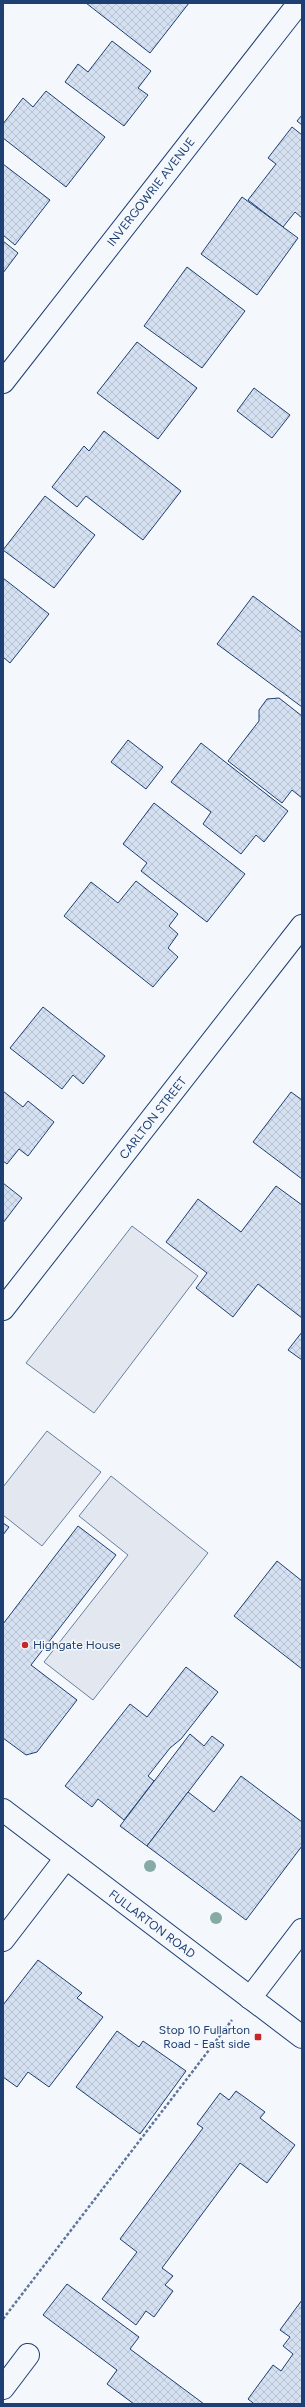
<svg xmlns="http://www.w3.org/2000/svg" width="305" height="2407" viewBox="0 0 305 2407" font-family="Figtree,sans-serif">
<defs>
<pattern id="building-cross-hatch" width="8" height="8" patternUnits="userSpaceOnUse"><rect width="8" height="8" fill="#d5e0f0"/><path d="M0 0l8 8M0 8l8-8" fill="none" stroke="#b6c1d1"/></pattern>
</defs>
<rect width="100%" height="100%" fill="#f4f7fb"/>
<g fill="#e3e8f0" stroke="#687fa3">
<path d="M132 1226 198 1276 94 1413 26 1363Z"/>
<path d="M47 1431 101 1472 42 1546 3 1515V1487Z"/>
<path d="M111 1476 208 1553 93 1700 44 1662 128 1555 79 1516Z"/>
</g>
<g fill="url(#building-cross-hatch)" stroke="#1d3f73">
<path d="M86 3H189L150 53Z"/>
<path d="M112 41 151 71 138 88 148 95 124 126 65 82 78 64 88 72Z"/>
<path d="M46 91 105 137 66 187 3 138V124L23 98 33 107Z"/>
<path d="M302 115V125L297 121Z"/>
<path d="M292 127 302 135V218L295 212 283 227 248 200 276 164 268 158Z"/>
<path d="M3 164 50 200 15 245 3 235Z"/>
<path d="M242 197 298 238 257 295 201 254Z"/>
<path d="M3 241 18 253 3 273Z"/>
<path d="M187 267 245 311 202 368 144 326Z"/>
<path d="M137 342 197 388 158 439 97 393Z"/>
<path d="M254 388 290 415 272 438 237 411Z"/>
<path d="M104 431 181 491 143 540 86 496 77 507 52 487 84 446 89 451Z"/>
<path d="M45 496 95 535 54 588 3 550Z"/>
<path d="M3 578 49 614 10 663 3 657Z"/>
<path d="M253 596 302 633V707L217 644Z"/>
<path d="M279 698 302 716V798L292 790 282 803 228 761 259 721V710L267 699Z"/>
<path d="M128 740 163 767 146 789 111 762Z"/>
<path d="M201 743 288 811 264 842 256 835 241 854 203 824 211 812 171 782Z"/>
<path d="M154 803 245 874 207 922 141 871 147 863 123 844Z"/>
<path d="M136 881 178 914 169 926 178 934 168 948 178 957 153 987 64 916 91 882 118 903Z"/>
<path d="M43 1007 105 1056 83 1084 73 1075 62 1089 10 1048Z"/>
<path d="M3 1091 23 1107 28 1101 54 1122 28 1156 19 1149 7 1164 3 1161Z"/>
<path d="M291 1092 302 1100V1179L253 1142Z"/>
<path d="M3 1183 22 1198 3 1223Z"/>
<path d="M276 1186 302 1205V1318L258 1284 233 1317 196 1288 207 1273 166 1242 198 1199 241 1232Z"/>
<path d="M302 1332V1360L288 1350Z"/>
<path d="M3 1523 9 1527 3 1535Z"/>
<path d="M78 1526 116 1555 31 1665 77 1700 37 1752 26 1755 3 1738V1624Z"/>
<path d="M277 1561 302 1581V1669L234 1616Z"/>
<path d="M186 1667 218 1692 181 1739 170 1748 148 1776 154 1781 124 1820 98 1799 92 1807 65 1786 130 1704 147 1717Z"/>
<path d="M190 1734 204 1746 212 1736 224 1745 147 1846 120 1826Z"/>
<path d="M241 1776 302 1822V1846L246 1920 147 1846 188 1792 214 1812Z"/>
<path d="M38 1960 82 1993 77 1998 103 2017 49 2087 28 2072 17 2087 3 2077V2005Z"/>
<path d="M117 2031 139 2047 143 2041 186 2071 140 2134 76 2087Z"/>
<path d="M236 2091 265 2112 260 2118 295 2145 267 2183 240 2163 162 2268 173 2276 165 2285 173 2291 154 2317 146 2311 136 2325 102 2299 137 2252 120 2239 203 2128 197 2124 220 2093 229 2100Z"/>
<path d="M67 2284 139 2337 130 2349 204 2404H134L107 2384 117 2370 43 2315Z"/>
<path d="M302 2300V2404H252L253 2403 248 2399 273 2365 281 2371 293 2354 283 2346 290 2337 280 2330Z"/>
</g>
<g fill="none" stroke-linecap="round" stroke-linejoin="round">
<defs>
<g id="minor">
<path d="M3 382 299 3"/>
<path d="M3 1309 302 926"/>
<path d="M3 1940 66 1858"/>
<path d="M250 1998 302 1930"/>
<path d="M3 2388 28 2355"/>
</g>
<path id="primary" d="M3 1810 302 2037"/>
</defs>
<use href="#minor" stroke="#1d3f73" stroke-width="24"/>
<use href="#primary" stroke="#1d3f73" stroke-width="24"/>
<path stroke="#5e769c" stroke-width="2.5" stroke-dasharray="3 2" stroke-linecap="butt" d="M3 2319 232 2020"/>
<use href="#minor" stroke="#f4f7fb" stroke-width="22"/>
<use href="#primary" stroke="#f4f7fb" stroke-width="22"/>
</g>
<g fill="#86aba6">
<circle cx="150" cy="1866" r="6"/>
<circle cx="216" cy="1918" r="6"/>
</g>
<g fill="#c62828" stroke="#f4f7fb" stroke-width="1.5">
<circle cx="25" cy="1645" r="4"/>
<rect x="254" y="2033" width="8" height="8" rx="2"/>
</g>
<g text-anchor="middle" stroke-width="3" stroke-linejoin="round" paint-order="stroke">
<g font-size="12" fill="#1d3f73" stroke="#f4f7fb">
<text transform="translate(151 192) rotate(-52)" y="4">INVERGOWRIE AVENUE</text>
<text transform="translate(153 1118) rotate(-52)" y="4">CARLTON STREET</text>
<text transform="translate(152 1924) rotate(37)" y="4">FULLARTON ROAD</text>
</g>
<g font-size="12" fill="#1d3f73" stroke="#f4f7fb" text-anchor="start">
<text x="33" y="1649">Highgate House</text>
<text x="250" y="2034" text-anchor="end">Stop 10 Fullarton<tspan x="250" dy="14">Road - East side</tspan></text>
</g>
</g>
<rect width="305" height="2407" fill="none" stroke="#1d3f73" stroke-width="8"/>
</svg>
